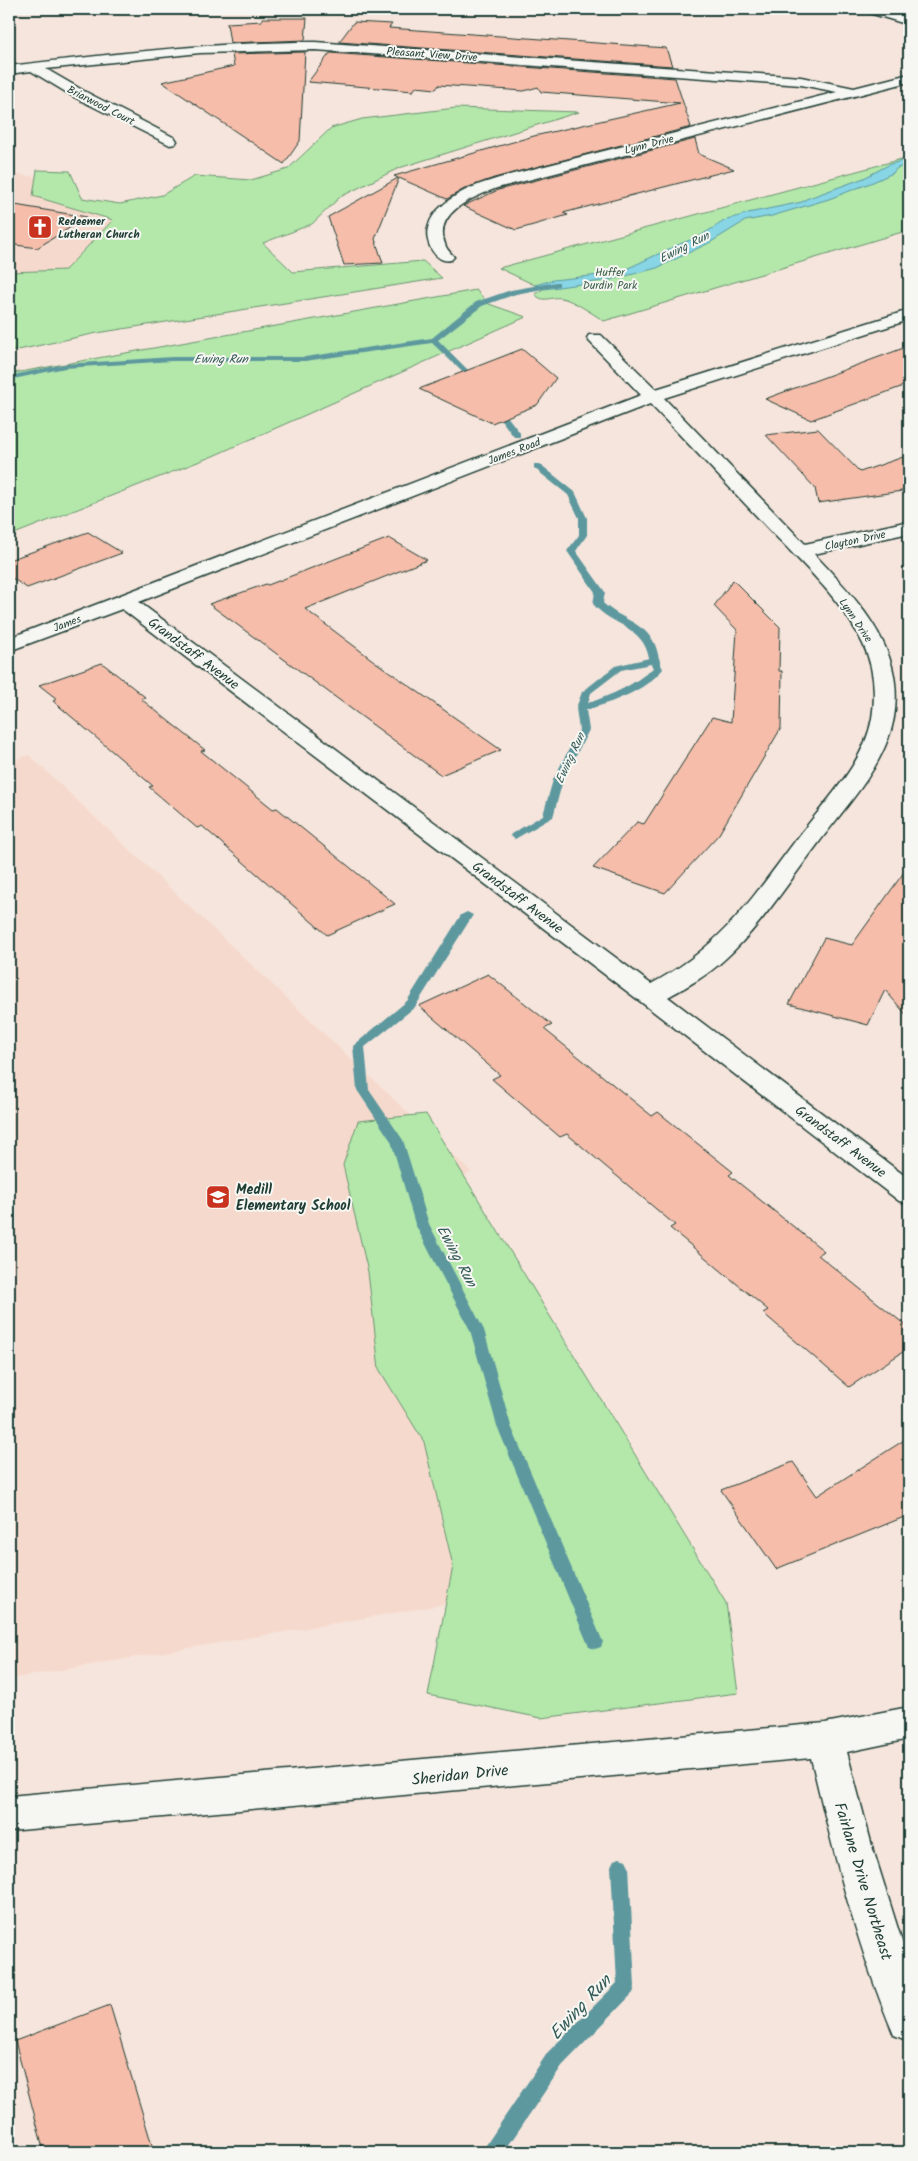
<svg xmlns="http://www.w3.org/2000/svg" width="918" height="2161" viewBox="0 0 918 2161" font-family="Kalam,sans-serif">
<rect width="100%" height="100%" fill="#f6e5dc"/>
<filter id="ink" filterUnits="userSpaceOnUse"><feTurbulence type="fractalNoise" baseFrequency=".02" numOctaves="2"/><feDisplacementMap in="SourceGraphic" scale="10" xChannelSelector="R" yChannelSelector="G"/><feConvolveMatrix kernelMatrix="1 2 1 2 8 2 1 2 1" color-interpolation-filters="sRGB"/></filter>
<g filter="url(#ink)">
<g fill="#f6d9cd">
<path d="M9 173 36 177 34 196 113 220 65 270 9 272Z"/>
<path d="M29 755 471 1172 384 1222 527 1590 9 1679V762Z"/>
</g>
<g fill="#b3e8aa" stroke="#69926f">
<path d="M456 108 579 112 399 168 340 197 312 224 263 243 293 272 423 261 442 278 97 333 9 352V272L65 270 113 220 33 196 37 170 70 171 82 198 120 204 162 195 195 176 251 180 288 169 331 128 362 119Z"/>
<path d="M909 157V230L604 321C595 315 571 299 561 298 551 296 543 304 535 294L543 289 499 268Z"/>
<path d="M476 290 489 304 526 317 213 456 9 536V374Z"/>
<path d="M426 1114 726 1603 738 1693 541 1718 428 1695 453 1566 424 1442 379 1369 368 1272 343 1165 358 1121Z"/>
</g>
<path fill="#87d5e5" stroke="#5d989e" d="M909 159V165L897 168 893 173 873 182 829 199 772 216 745 221 711 242 657 268 610 280 544 289 535 285 553 280 618 273 675 246 700 236 724 221 748 213 802 202 806 199 864 178 890 164Z"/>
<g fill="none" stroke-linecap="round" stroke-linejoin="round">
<g fill="#5d989e" fill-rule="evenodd">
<path d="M556 282H559V286L516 294 482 306 438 340 480 382 481 384 477 386 432 343 305 361H172L65 368 9 380V376L65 364 172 357H305L432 338 476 302 511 290Z"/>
<path d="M491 403H497L520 433V437H514L490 405Z"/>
<path d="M534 464H540L575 492 587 518V535L576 551 605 592 603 603C617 617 641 622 652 639 658 648 658 659 663 669 645 691 613 702 586 710L589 730 563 780 553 817 515 839 510 836 511 834 543 815 553 780 579 730 576 708 582 692 615 666 649 658C643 625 612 627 593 604L595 592 567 551 579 535V518L568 495 534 468ZM651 664 653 668C634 685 612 695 588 703L591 693 621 670Z"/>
<path d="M467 912 473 915 415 1007 365 1047 369 1090 403 1140 429 1224 484 1330 511 1426 603 1642 601 1647 595 1649 589 1647 587 1642 497 1426 470 1330 415 1224 391 1141 357 1090 353 1046 407 1001 461 915Z"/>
<path d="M620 1858 626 1860 629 1866 635 1987 633 1993 562 2066 504 2152H483L486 2145 548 2052 617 1983 611 1866 614 1860Z"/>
</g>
</g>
<g fill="#f5bdaa" stroke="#1f3d34">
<path d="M262 18H307L305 40 230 43 227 23 262 21Z"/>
<path d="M354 22 392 24 389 28 666 48 672 66 339 42Z"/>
<path d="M305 52 300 141 284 164 162 82 234 66 232 54Z"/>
<path d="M330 53 675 78 691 127 494 178 466 188 447 199 399 178 375 239 383 263 344 265 328 217 398 178 394 176 534 136 680 103 541 92 538 87 524 91 439 85 436 89 416 87 413 91 308 82Z"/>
<path d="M695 139 699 154 734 169 563 213 568 215 516 230 463 206 498 190Z"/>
<path d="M9 204 87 217 37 248 9 244Z"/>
<path d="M909 346V384L811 420 765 399Z"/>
<path d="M522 349 556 378 537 405 492 423 419 389Z"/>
<path d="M818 429 860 472 909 455V490L818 503 815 488 766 435Z"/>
<path d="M88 532 122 553 27 588 9 576V560Z"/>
<path d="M389 538 427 560 305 609 374 661 501 750 441 775 209 604 266 584 268 585Z"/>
<path d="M733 580 780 627 779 671H782L781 728 719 834 665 893 593 868 637 822 644 824 712 717 731 722 737 630 714 606Z"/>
<path d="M102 663 145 697 141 699 205 750 201 751 273 809 277 808 395 904 327 935 202 826 197 828 149 787 153 786 53 701 57 699 39 685Z"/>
<path d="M909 865V1018L885 990 868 1025 789 1004 824 938 852 945Z"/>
<path d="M488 974 552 1025 544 1029 652 1116 658 1112 733 1172 729 1175 824 1251 818 1255 909 1328V1348L849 1387 763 1313 768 1310 670 1228 675 1225 567 1134 560 1137 492 1079 500 1075 419 1006Z"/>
<path d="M909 1437V1515L776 1569 721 1490 793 1462 817 1496Z"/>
<path d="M110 2005 154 2152H44L15 2041Z"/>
</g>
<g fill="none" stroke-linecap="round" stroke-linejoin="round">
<defs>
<g id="minor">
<path d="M861 9H878L909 18V25L863 11Z"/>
<path d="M315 42 801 77 854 88 909 74V82L497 188C474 197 433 212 445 244 446 249 451 253 454 257L451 260C436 264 424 242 428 228 430 219 435 212 442 206 461 188 489 181 513 174L837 92 801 85 315 50 200 53 46 69 84 91 175 138 177 141 175 144 170 145 74 97 31 71 9 74V66C111 54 212 42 315 42Z"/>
<path d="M909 310V320L664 398 805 544 909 521V533L814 554C848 590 890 632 895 683 897 701 895 721 888 739 873 779 842 811 817 845 787 884 761 926 725 959 708 975 688 986 668 997L909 1179V1204L899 1201 641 1002 122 609 9 651V638L641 395 589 341 587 338 589 335H601L656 389ZM650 404C689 444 728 486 767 527 801 563 842 599 863 644 874 667 876 693 872 718 864 764 826 800 799 836 752 898 723 946 651 984L139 602Z"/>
<path d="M909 1707V1739L847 1752 872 1846 909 1964V2041L894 2035C857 1947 833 1851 811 1758L9 1831V1796L825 1723Z"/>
</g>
</defs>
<use href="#minor" stroke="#1f3d34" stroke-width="3"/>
<use href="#minor" fill="#f6f6f2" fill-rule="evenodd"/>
</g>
</g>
<defs>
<symbol id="church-square" viewBox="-11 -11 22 22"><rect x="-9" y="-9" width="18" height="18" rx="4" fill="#c8321e" stroke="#f6f6f2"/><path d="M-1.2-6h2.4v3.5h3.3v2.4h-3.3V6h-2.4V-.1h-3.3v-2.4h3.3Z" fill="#fff"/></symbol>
<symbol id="school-square" viewBox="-11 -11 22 22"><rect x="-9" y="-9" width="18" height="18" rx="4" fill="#c8321e" stroke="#f6f6f2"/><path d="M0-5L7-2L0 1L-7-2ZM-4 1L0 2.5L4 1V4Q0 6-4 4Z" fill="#fff"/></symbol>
</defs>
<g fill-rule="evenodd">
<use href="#church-square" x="26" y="213" width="28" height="28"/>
<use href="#school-square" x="204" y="1183" width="28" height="28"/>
</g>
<g text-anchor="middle" stroke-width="4" stroke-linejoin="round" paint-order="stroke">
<g font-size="11" fill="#1f3d34" stroke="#f6f6f2">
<text transform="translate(432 54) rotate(4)" y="4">Pleasant View Drive</text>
<text transform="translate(101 105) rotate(27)" y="4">Briarwood Court</text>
<text transform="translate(649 144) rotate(-14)" y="4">Lynn Drive</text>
<text transform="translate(514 451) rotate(-21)" y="4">James Road</text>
<text transform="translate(855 540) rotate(-12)" y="4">Clayton Drive</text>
<text transform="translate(856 620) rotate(56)" y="4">Lynn Drive</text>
<text transform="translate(67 623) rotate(-21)" y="4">James</text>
</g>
<g font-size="11" font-weight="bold" fill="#1f3d34" stroke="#f6f6f2" text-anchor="start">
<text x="58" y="225">Redeemer<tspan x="58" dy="13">Lutheran Church</tspan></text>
</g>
<g font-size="11" fill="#3d5f4c" stroke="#f6f6f2">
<text x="610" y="276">Huffer<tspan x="610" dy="13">Durdin Park</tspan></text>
</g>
<g font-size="12" font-style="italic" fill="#345b57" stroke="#f6f6f2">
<text transform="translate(684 247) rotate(-27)" y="4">Ewing Run</text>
<text x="221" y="363">Ewing Run</text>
<text transform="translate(570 758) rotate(-65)" y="4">Ewing Run</text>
</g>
<g font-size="14" fill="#1f3d34" stroke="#f6f6f2">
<text transform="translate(194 653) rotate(37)" y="5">Grandstaff Avenue</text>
<text transform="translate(518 897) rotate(37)" y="5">Grandstaff Avenue</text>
<text transform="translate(841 1141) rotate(37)" y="5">Grandstaff Avenue</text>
</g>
<g font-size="14" font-weight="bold" fill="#1f3d34" stroke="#f6f6f2" text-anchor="start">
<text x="236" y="1194">Medill<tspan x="236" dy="16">Elementary School</tspan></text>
</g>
<g font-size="15" font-style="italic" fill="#345b57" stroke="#f6f6f2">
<text transform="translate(457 1256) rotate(62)" y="5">Ewing Run</text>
</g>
<g font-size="16" fill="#1f3d34" stroke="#f6f6f2">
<text transform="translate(460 1774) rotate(-6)" y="6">Sheridan Drive</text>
<text transform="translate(864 1881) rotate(73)" y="6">Fairlane Drive Northeast</text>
</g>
<g font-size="18" font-style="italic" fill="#345b57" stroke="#f6f6f2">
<text transform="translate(580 2007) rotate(-47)" y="6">Ewing Run</text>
</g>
</g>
<rect width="918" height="2161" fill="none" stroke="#f6f6f2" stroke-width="30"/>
<rect x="15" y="15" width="888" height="2131" fill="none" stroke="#1f3d34" stroke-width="2" filter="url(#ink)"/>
</svg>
